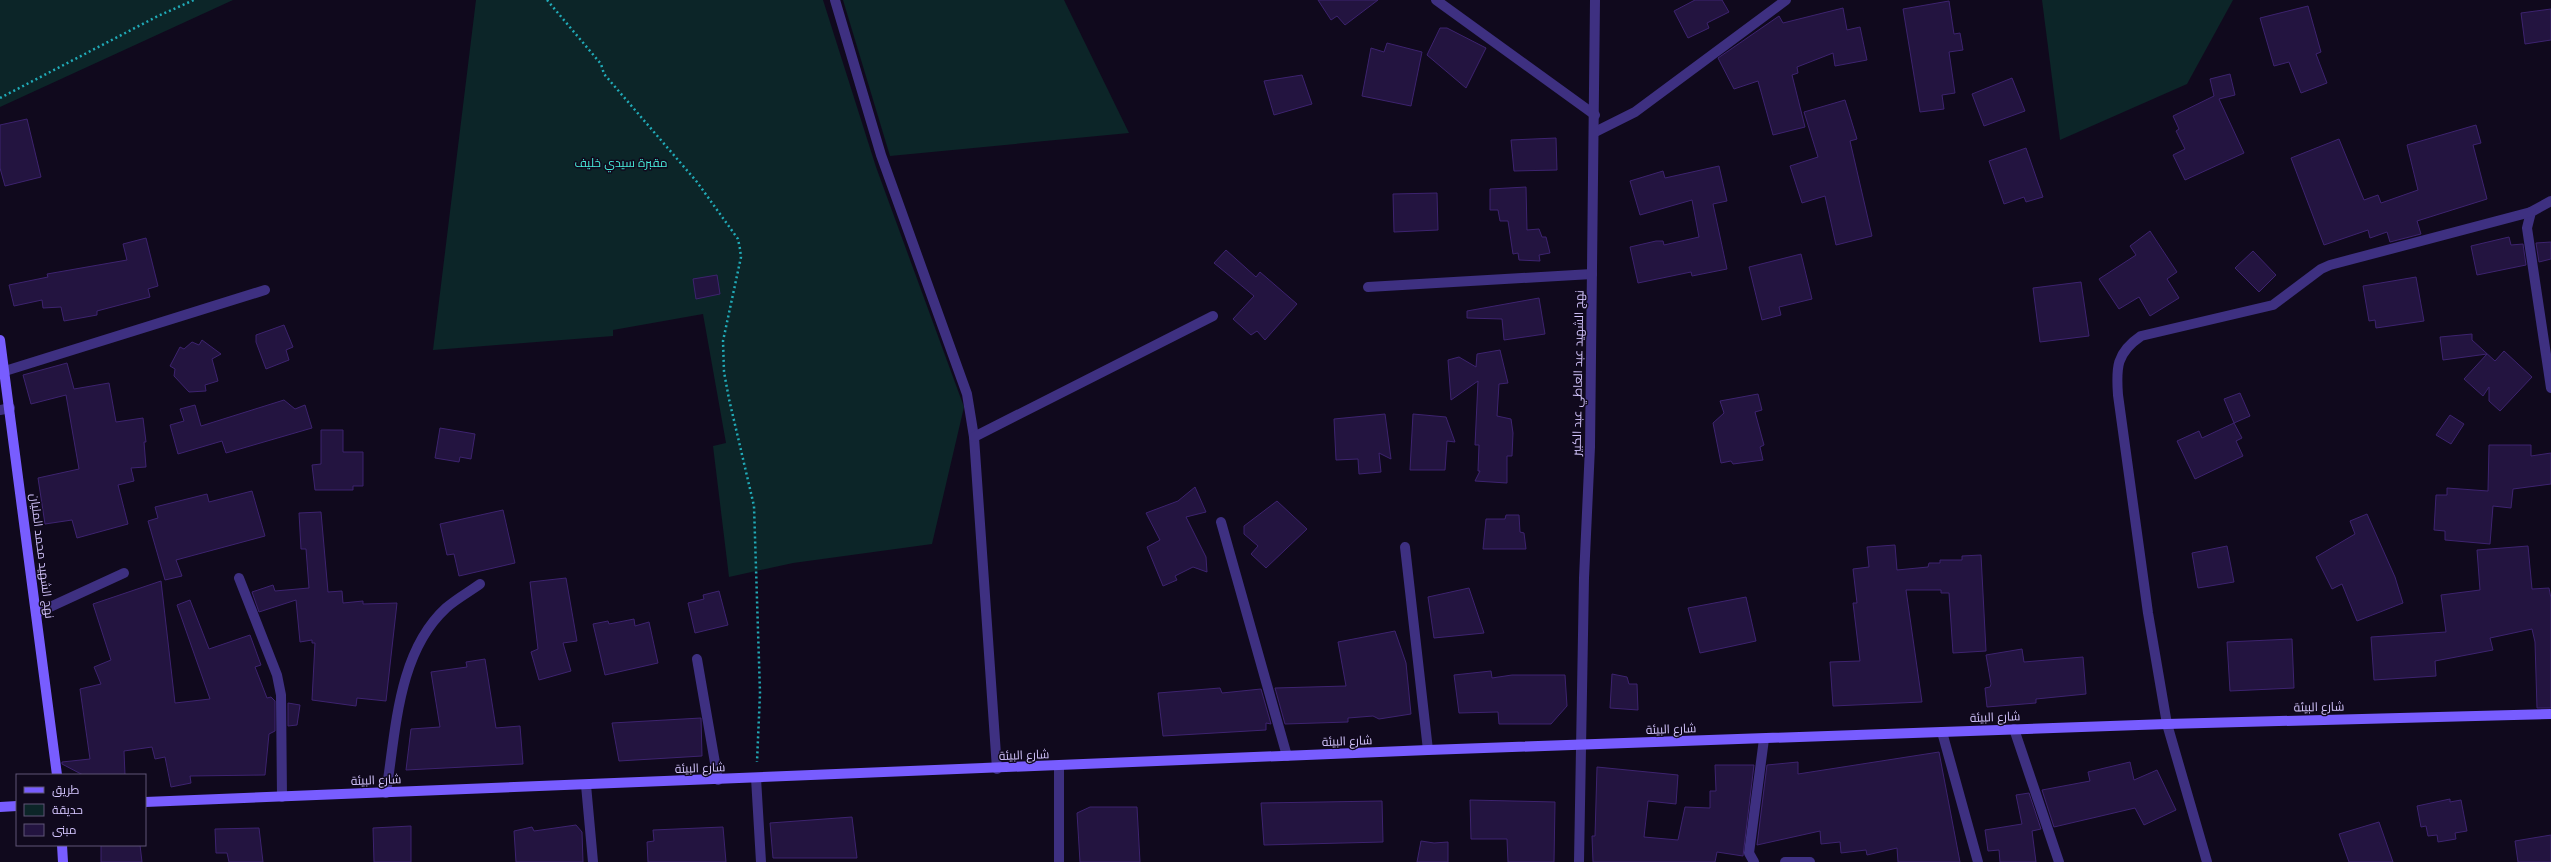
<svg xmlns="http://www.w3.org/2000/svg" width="2551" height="862" viewBox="0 0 2551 862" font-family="'PT Sans',Cairo,sans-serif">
<rect width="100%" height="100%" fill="#10091d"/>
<g fill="#0c2528">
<path d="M0 0H233L0 107Z"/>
<path d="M476 0H823L876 167 964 407 932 544 793 563 729 577 713 446 726 443 703 314 613 330V336L433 350Z"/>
<path d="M843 0H1064L1129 133 890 156Z"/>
<path d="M2042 0H2233L2187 84 2060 140Z"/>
</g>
<g fill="#231440" stroke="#3d236f">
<path d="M1318 0H1378L1345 25 1337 16 1331 20Z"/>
<path d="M1695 0H1722L1729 12 1707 23 1709 28 1688 38 1674 11Z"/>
<path d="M1949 1 1954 34 1960 33 1963 50 1949 52 1955 93 1942 95 1944 109 1920 112 1903 9Z"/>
<path d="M2308 6 2321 52 2316 54 2327 83 2301 93 2289 62 2274 66 2260 18Z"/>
<path d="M1843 8 1847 30 1860 27 1867 60 1835 66 1833 53 1797 67 1798 73 1792 75 1805 127 1773 135 1758 81 1734 89 1718 58 1779 16 1783 23Z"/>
<path d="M2551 9V40L2525 44 2521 13Z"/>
<path d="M1440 28H1447L1486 48 1466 88 1427 55Z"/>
<path d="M1387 43 1422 52 1411 106 1362 96 1371 48 1384 52Z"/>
<path d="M2230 74 2235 95 2219 99 2244 153 2185 180 2173 155 2185 149 2176 131 2179 129 2173 116 2214 96 2210 79Z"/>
<path d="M1302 75 1312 104 1274 115 1264 81Z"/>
<path d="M2012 78 2025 111 1984 126 1972 94Z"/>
<path d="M1845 100 1857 139 1850 141 1872 236 1836 245 1825 196 1802 203 1790 166 1818 157 1804 112Z"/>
<path d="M27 119 41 177 5 186 0 168V125Z"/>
<path d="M2476 125 2481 143 2473 145 2487 199 2417 221 2421 234 2390 242 2387 232 2370 238 2368 230 2324 245 2291 158 2339 139 2364 200 2378 195 2381 203 2418 190 2407 145Z"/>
<path d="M1556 138 1557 170 1514 171 1511 140Z"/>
<path d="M2026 148 2043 197 2026 202 2024 197 2004 204 1989 161Z"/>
<path d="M1719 166 1727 201 1713 204 1727 269 1692 276 1691 272 1638 283 1630 247 1656 241H1663L1664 245 1699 237 1692 200 1640 215 1630 181 1663 171 1665 178Z"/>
<path d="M1526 187 1527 230 1539 229 1542 237H1546L1550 253 1539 255 1540 261 1519 260 1518 253 1513 254 1508 221H1500L1498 210H1490V189Z"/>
<path d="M1437 193 1438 230 1394 232 1393 194Z"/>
<path d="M2150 231 2177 272 2167 279 2179 298 2150 316 2139 297 2119 309 2099 279 2136 255 2130 246Z"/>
<path d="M2509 237 2511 245 2523 244 2526 265 2477 275 2471 246Z"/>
<path d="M146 238 158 286 148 289 150 297 97 311V315L64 321 61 307 43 308 42 300 14 306 9 285 48 277 47 274 127 260 123 244Z"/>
<path d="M2551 242V259L2539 262 2536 243Z"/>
<path d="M1226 250 1256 277 1260 272 1297 304 1265 340 1257 331 1251 335 1233 319 1254 296 1214 263Z"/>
<path d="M2253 251 2276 275 2259 292 2235 268Z"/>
<path d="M1801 254 1812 299 1779 307 1781 315 1762 320 1749 267Z"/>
<path d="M717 275 720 294 696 299 693 279Z"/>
<path d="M2416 277 2424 321 2376 328 2375 320 2369 321 2363 286Z"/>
<path d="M2081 282 2089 336 2040 342 2033 288Z"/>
<path d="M1539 298 1545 334 1504 340 1502 319 1467 318V311Z"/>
<path d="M284 325 293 347 286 350 289 360 266 369 256 342V335Z"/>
<path d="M2472 334V340L2495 361 2504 351 2532 377 2500 411 2489 401V387L2483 396 2464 379 2487 354 2443 360 2440 337Z"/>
<path d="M202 340 221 354 212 359 218 381 205 385 206 391 189 392 174 376 175 369 170 366 180 347 184 349 192 342 199 345Z"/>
<path d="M1500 350 1508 383 1499 384 1497 416 1511 419 1513 433 1512 456H1507V483L1475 481 1480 471H1478L1479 445H1475L1478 381 1451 400 1448 360 1459 357 1476 367 1477 354Z"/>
<path d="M67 363 74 389 109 383 116 422 143 418 146 442H144L146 467 131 468 134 481 118 485 128 524 77 538 72 520 45 524 38 478 79 469 66 395 31 404 23 375Z"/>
<path d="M2240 393 2250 416 2234 423 2224 399Z"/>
<path d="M1758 394 1762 410 1755 412 1764 445 1760 447 1763 460 1733 464 1731 461 1721 463 1713 423 1724 413 1720 401Z"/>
<path d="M284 400 295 409 305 405 312 428 226 453 222 441 178 454 170 425 184 421 180 409 195 405 201 426Z"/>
<path d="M1385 414 1391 459 1379 453 1381 472 1359 474 1358 459 1336 460 1334 419Z"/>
<path d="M1413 414 1446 417 1455 442 1447 441 1445 470H1410Z"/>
<path d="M2450 415 2464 424 2451 444 2436 435Z"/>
<path d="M2234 423 2242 438 2236 441 2243 456 2195 479 2177 441 2199 431 2202 438Z"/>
<path d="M440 428 475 434 471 459 460 457 459 462 435 458Z"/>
<path d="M321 430H343V452H363V486H353V490H315L312 465 321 464Z"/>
<path d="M2489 445H2531V456L2551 453V484L2513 489 2511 508 2493 506 2490 544 2445 540V531L2434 530 2436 495H2447V488L2488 491Z"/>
<path d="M1195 487 1206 512 1186 517 1206 557 1207 572 1193 567 1175 576 1177 580 1163 586 1147 547 1160 540 1146 513 1178 501Z"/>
<path d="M252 491 265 536 176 560 182 576 165 580 148 521 158 518 155 507 207 494 209 502Z"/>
<path d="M1277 501 1307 529 1266 568 1251 554 1258 546 1244 534V526Z"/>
<path d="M503 510 515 563 459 576 454 554 447 555 440 524Z"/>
<path d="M321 512 328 592 342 591 343 603 363 601V604L397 603 386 701 357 698 356 706 312 700 315 643H312V640L300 642 296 600 259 612 252 592 273 585 275 591 309 588 306 549H301L299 513Z"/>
<path d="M2367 514 2395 577 2403 603 2357 621 2342 584 2332 589 2316 557 2355 534 2350 521Z"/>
<path d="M1506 515H1519L1520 532 1524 533 1526 549H1483L1486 519H1505Z"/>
<path d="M1895 545 1897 570 1928 567 1929 563H1940V560H1962V556L1981 555 1986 651 1953 653 1949 593H1941V590H1906L1922 702 1833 706 1830 662 1860 661 1853 603H1857L1853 569 1869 567 1867 547Z"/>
<path d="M2227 546 2234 582 2198 588 2192 553Z"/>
<path d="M2528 546 2532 589 2549 588 2551 598V708H2537L2535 642 2532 629 2490 638 2493 650 2435 661 2436 676 2374 680 2371 637 2446 632 2441 595 2480 590 2477 550Z"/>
<path d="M566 578 577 641 563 643 571 671 539 680 531 652 538 649 530 582Z"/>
<path d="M161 581 175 703 210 699 177 605 190 600 209 649 250 635 261 665 255 667 267 698 271 697 275 701V731L269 734 265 775 190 776 191 783 171 787 165 757 155 759 152 747 124 751 125 775H83L62 764V762L90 759 80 689 101 684 94 667 111 660 93 604Z"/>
<path d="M1469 588 1484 633 1434 638 1428 597Z"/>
<path d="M719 591 728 625 695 633 688 603 704 599 703 595Z"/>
<path d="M1746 597 1756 641 1700 653 1688 608Z"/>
<path d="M634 619 635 626 649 622 658 663 605 675 593 624 608 621 609 624Z"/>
<path d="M1395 631 1406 663 1411 714 1379 719 1373 716 1348 718V722L1285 724 1275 688 1346 686 1338 642Z"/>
<path d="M2292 639 2294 688 2230 691 2227 642Z"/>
<path d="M2022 649 2024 662 2083 657 2086 694 2036 699V703L1987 707 1985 688 1990 687 1991 684 1986 655Z"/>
<path d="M485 659 496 728 520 726 523 764 406 770 411 729 440 727 431 672 467 667 466 662Z"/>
<path d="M1491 671 1492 678 1512 675H1565L1567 706 1551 724H1499L1498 712 1459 713 1454 675Z"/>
<path d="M1612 674 1627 677 1629 684H1637L1638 710 1610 708Z"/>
<path d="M1220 688 1222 693 1261 689 1271 724 1266 723V730L1163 736 1158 693Z"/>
<path d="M288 703 300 705 297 725 288 726Z"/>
<path d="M701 718 702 756 619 761 612 723Z"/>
<path d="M1939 752 1960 862H1898L1897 848 1867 855 1866 850 1841 853 1840 842 1821 844 1820 831 1757 845 1767 765 1798 762V774Z"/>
<path d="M2130 762 2134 780 2157 770 2176 810 2144 825 2135 808 2054 827 2042 790 2090 781 2088 772Z"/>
<path d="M1715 765H1754L1743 856 1717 852 1715 862H1593L1592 836H1595L1597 767 1678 775 1676 804 1648 801 1644 837 1678 840 1685 807 1710 808V791H1716Z"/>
<path d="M2029 793 2041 829 2032 831 2036 862H2000L1999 850 1988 851 1985 830 2022 824 2016 795Z"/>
<path d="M2450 799V802L2461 800 2467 831 2455 833 2456 839 2438 842 2437 835 2428 836 2426 826 2421 827 2417 806Z"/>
<path d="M1470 800 1555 802 1554 862H1508L1507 839H1471Z"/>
<path d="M1382 801 1383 842 1264 845 1261 803Z"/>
<path d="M1090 807H1137L1140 862H1080L1077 813Z"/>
<path d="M852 817 857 858H773L770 823Z"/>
<path d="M2379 822 2393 862H2349L2339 834Z"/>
<path d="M576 825 582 832 583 862H516L514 831 532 827 534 831Z"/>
<path d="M411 826V862H374L373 828Z"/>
<path d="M723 827 726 862H648L647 842 654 841 653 830Z"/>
<path d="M259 828 263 862H229L227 853H216L215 829Z"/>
<path d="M2551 835V862H2518L2515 841Z"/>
<path d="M1421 841 1434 843 1448 842V862H1417Z"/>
<path d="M101 845H140L142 862H101Z"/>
</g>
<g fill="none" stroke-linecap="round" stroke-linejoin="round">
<g stroke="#21abb8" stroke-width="2.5" stroke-dasharray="2 3" stroke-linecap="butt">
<path d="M547 0 601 64 604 74 697 182 738 239 740 249 741 257 723 341 724 372 729 399 754 506 760 693 757 762"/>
<path d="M0 98 158 16 194 0"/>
</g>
<g stroke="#3e3081" stroke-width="10">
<path d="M835 0 881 155 967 394 974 437 997 769"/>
<path d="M1436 0 1595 115"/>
<path d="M1595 132 1635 112 1786 0"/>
<path d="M2551 201 2531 212 2527 228 2551 388"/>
<path d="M1368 287 1592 274"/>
<path d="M5 371 265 290"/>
<path d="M0 410 10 408"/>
<path d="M974 437 1213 316"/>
<path d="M1221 522 1287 756"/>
<path d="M1405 547 1428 750"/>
<path d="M239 578 277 675 281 695 282 797"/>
<path d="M37 613 124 573"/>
<path d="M697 659 718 780"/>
<path d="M2014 729 2059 862"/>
<path d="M1942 732 1978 862"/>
<path d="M756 778 761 862"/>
<path d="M586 785 593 862"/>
<path d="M386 793C396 732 397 653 446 608 456 599 469 592 480 584"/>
<path d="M1059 862V767"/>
<path d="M1579 862 1584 578 1590 447 1595 0"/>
<path d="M1754 862 1749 853 1764 739"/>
<path d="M1785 862H1810"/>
<path d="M2207 862 2167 724 2148 613 2118 395C2116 368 2116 353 2141 336L2273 305 2321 269 2330 265 2531 212"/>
</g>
<g stroke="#785dff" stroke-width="10">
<path d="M0 340 57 775"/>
<path d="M145 802 1428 750 2167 724 2551 714"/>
<path d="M0 807 17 806"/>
<path d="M62 845 63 862"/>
</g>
</g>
<g text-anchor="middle" stroke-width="3" stroke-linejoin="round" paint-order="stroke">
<g font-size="12" fill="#47ead9" stroke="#10091d">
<text x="621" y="167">مقبرة سيدي خليف</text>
</g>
<g font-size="12" fill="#d5c6ff" stroke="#10091d">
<text transform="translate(1578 373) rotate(-89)" y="4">نهج الشهيد عبد العاطي عبد الكبير</text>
<text transform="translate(42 556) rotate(83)" y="4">نهج الشهيد محمد المليان</text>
<text transform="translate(2319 707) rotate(-1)" y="4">شارع البيئة</text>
<text transform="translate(1995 717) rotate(-2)" y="4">شارع البيئة</text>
<text transform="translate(1671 729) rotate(-2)" y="4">شارع البيئة</text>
<text transform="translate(1347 741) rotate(-2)" y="4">شارع البيئة</text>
<text transform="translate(1024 755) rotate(-2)" y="4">شارع البيئة</text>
<text transform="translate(700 768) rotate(-2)" y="4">شارع البيئة</text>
<text transform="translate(376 780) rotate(-2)" y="4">شارع البيئة</text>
</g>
</g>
<rect x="16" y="774" width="130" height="72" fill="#10091d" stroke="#5f5577"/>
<rect x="24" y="787" width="20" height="6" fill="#785dff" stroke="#5f5577"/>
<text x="52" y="794" font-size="12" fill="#d5c6ff">طريق</text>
<rect x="24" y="804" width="20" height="12" fill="#0c2528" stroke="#5f5577"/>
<text x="52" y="814" font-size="12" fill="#d5c6ff">حديقة</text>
<rect x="24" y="824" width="20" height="12" fill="#231440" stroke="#5f5577"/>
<text x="52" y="834" font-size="12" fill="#d5c6ff">مبنى</text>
</svg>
